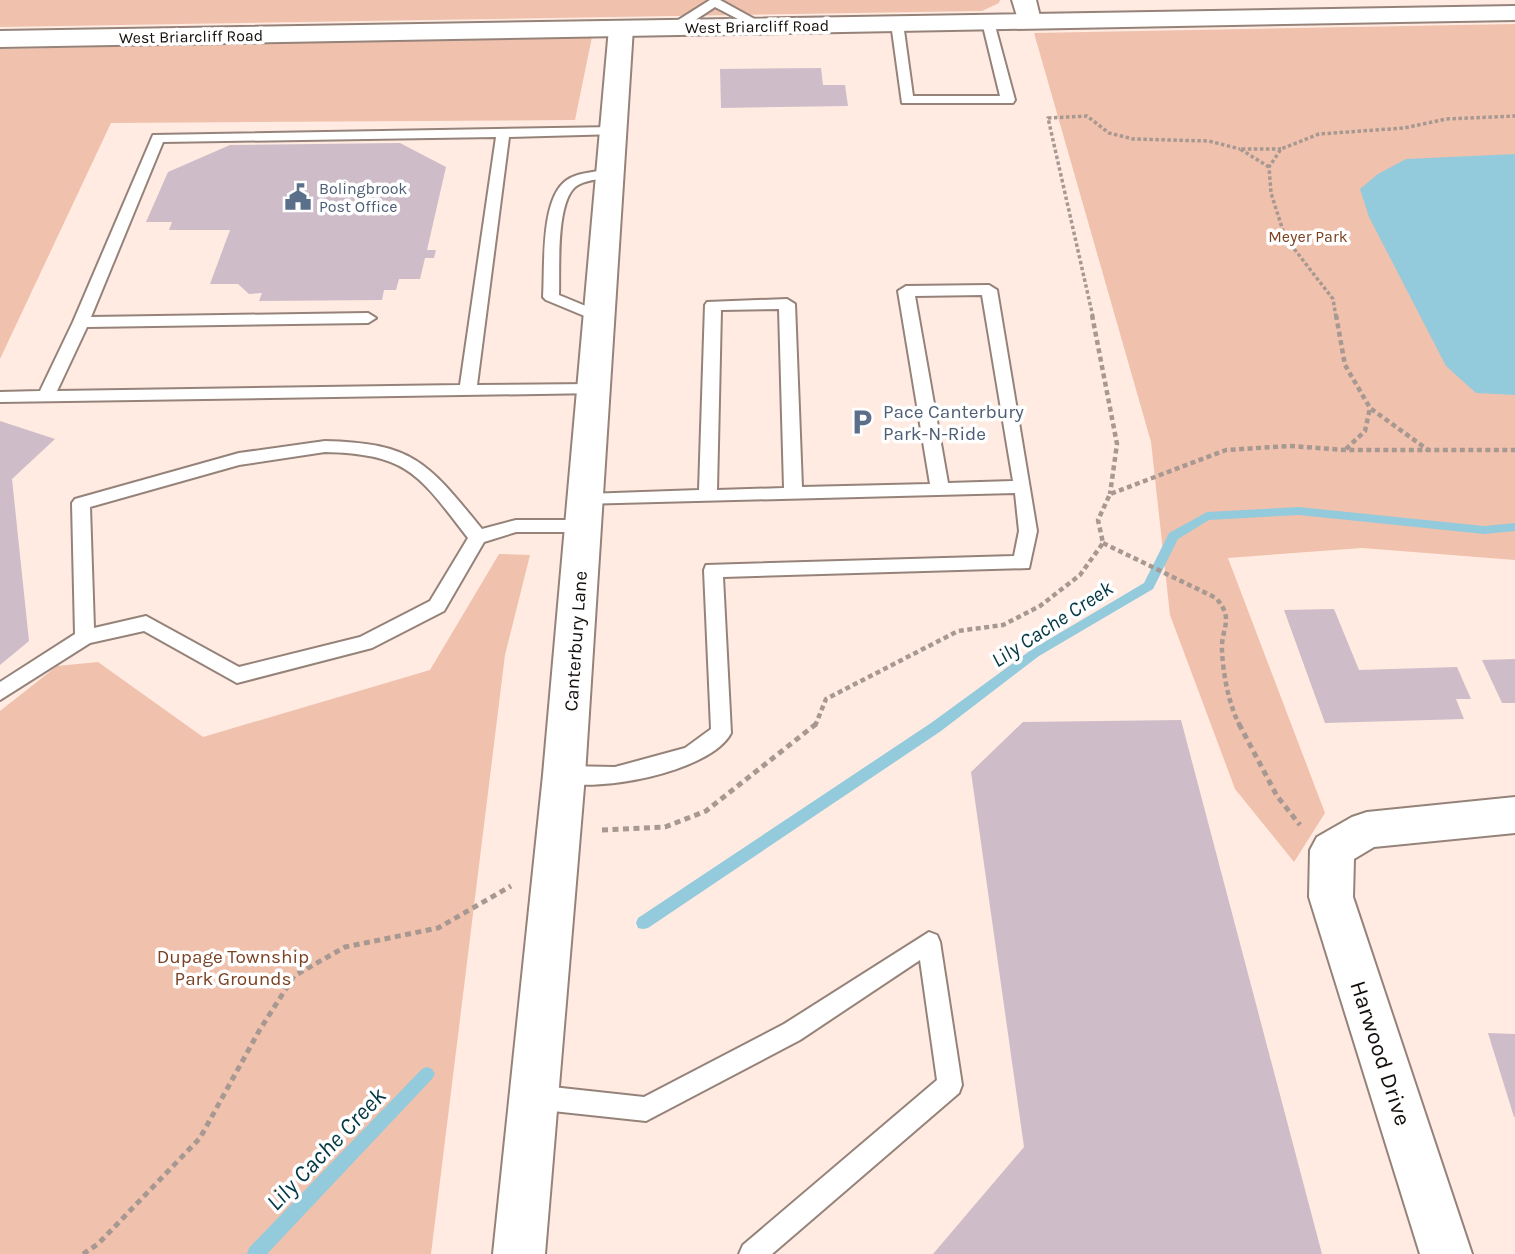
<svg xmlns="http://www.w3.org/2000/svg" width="1515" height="1254" viewBox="0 0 1515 1254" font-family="Karla,sans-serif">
<rect width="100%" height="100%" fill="#ffebe2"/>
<g fill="#f0c2ad">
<path d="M0 0H1000L999 3 982 11 0 27Z"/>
<path d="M1515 24V560L1362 548 1228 558 1325 813 1294 862 1235 789 1170 615 1151 442 1034 33Z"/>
<path d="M592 37 575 120 111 123 0 359V49Z"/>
<path d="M499 554 530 555 505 655 431 1254H0V711L57 666 98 662 203 737 430 670Z"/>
</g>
<path fill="#93cadc" d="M1515 154V395L1476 393 1446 366 1369 217 1360 189 1378 174 1406 159Z"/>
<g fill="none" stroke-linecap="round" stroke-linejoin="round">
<g fill="#93cadc" fill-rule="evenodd">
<path d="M1299 507 1484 526 1515 523V531L1484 534 1299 515 1209 520 1178 539 1153 589 1039 656 941 731 648 928 643 929 638 928 636 923 638 918 931 723 1031 650 1144 583 1169 533 1207 512Z"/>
<path d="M427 1067 432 1069 435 1074 432 1079 267 1254H247L249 1248 422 1069Z"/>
</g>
</g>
<g fill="#cebcc8">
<path d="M821 68 823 85H845L848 106 721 108 720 69Z"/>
<path d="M400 143 446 167 427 250H436L434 258H425L420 279H399L396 290H384L382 300 259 301 262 293 249 294 238 284H210L230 230H169L172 222H146L168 172 230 145Z"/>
<path d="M0 421 55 439 12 479 29 641 0 665Z"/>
<path d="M1334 609 1359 670 1457 667 1471 699H1456L1464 719 1325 723 1284 610Z"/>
<path d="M1515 659V703H1502L1482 660Z"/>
<path d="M1181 720 1322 1254H933L1024 1147 971 772 1023 722Z"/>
<path d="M1488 1033 1515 1034V1117H1514Z"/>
</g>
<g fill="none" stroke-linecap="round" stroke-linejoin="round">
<defs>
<g id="service">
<path d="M710 0H720L767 26 765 29H757L715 7 680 30H672V24Z"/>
<path d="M988 18 994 22 1015 100 1013 103H902L891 23 893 20H901L903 23 913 96H1000L982 22Z"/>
<path d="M614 127 621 131 619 134 509 137 477 385 594 384 602 389 600 393 0 402V392L40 391 73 322 153 135ZM496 137 460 385 57 391 87 327 368 323 376 318 368 313 91 317 163 142Z"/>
<path d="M610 169 615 170V176C603 179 589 179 578 185 555 198 560 270 559 295L605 314 607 317 605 320 599 322 546 300 543 297C545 267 540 198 567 180 579 172 597 172 610 169Z"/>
<path d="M989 285 997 290 1037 531 1029 568 723 577 731 733C711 772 595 794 557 781L554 775 557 769 564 766 615 767 685 748 711 729 704 570 706 565 1014 556 1019 531 1015 493 580 504 577 500 580 496 586 494 699 490 705 305 707 302 787 299 795 304 802 487 930 484 898 291 906 286ZM982 295 1013 481 948 483 915 296ZM779 309 784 488 717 490 721 310Z"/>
<path d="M325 441C414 443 428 463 482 529L516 520H583L589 521 592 526 589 531 583 532H516L484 542 444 611 372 648 237 683 144 631 90 643 0 700V682L75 634 72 503 75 499 239 453ZM325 452C409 454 419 475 468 538L430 601 360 637 239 667 146 616 94 628 90 507 239 465Z"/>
<path d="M929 932 937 935 940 942 962 1085 959 1093 772 1254H739L743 1245 937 1080 920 960 800 1040 646 1121 534 1109 525 1105 522 1097 525 1089 534 1085 644 1097 784 1024Z"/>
</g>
<g id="minor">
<path d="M1012 0H1036L1041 21 1038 26 1029 28 1020 26Z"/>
<path d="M621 21 630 23 633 28 585 775 545 1254H493L543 775 609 28 612 23Z"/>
<path d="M1515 797V833L1374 847 1354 859 1353 897 1472 1254H1420L1309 897 1310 850 1317 837 1352 817 1367 812Z"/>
</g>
<path id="tertiary" d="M1515 6V20L0 47V31Z"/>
</defs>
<use href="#service" stroke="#95837a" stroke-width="4"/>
<use href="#minor" stroke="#95837a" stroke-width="4"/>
<use href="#tertiary" stroke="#95837a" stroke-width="4"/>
<g stroke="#a79992" stroke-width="3.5" stroke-dasharray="3.5 2.5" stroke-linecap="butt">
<path d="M1269 167 1240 149H1281"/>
<path d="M1093 317 1048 118 1087 116 1109 133 1133 139 1209 141 1240 149"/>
<path d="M1336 317 1333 299 1285 237 1271 193 1269 167 1281 149 1319 134 1404 128 1446 119 1515 116"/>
</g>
<g stroke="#a79992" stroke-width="4.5" stroke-dasharray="5 3.5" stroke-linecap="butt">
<path d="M1092 315 1117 444 1110 494"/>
<path d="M1336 315 1345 365 1370 408"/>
<path d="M1346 449 1365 431 1370 408 1428 450"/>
<path d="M1103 543 1216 598C1235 620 1221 627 1222 650 1223 675 1229 705 1240 726"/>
<path d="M815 726 826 699 958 631 1003 625 1040 606 1080 575 1103 543 1098 520 1110 494 1226 450 1290 446 1345 450H1515"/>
</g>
<g stroke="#a79992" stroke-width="5" stroke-dasharray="6 4.5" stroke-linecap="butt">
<path d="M1239 724 1277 796 1300 825"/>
<path d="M602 830 665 827 706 811 816 724"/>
<path d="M83 1254 98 1244 200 1138 259 1031 294 976 345 947 438 928 511 886"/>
</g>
<use href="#service" fill="#fff" fill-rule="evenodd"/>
<use href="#minor" fill="#fff" fill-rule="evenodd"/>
<use href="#tertiary" fill="#fff" fill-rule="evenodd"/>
</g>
<defs>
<symbol id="civic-bare" viewBox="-9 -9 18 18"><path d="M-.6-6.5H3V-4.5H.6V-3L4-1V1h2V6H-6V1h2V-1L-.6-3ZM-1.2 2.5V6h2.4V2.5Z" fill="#5c6f8a" stroke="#fff" stroke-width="2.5" paint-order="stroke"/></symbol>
<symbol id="parking-bare" viewBox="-9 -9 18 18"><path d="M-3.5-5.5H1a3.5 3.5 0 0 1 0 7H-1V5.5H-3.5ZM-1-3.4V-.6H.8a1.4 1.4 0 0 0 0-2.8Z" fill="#5c6f8a" stroke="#fff" stroke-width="2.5" paint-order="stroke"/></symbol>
</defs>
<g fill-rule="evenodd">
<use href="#civic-bare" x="279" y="178" width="38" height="38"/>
<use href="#parking-bare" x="843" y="403" width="38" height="38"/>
</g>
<g text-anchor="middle" stroke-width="7" stroke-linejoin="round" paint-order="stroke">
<g font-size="16" fill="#150f0c" stroke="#fff">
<text transform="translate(757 26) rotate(-1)" y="6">West Briarcliff Road</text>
<text transform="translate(191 36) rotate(-1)" y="6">West Briarcliff Road</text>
</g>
<g font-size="16" fill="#4e5e75" stroke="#fff" text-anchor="start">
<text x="319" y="194">Bolingbrook<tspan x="319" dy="18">Post Office</tspan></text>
</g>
<g font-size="16" fill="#7b4122" stroke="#fff">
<text x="1308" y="242">Meyer Park</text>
</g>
<g font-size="19" fill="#4e5e75" stroke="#fff" text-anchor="start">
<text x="883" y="418">Pace Canterbury<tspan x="883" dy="22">Park-N-Ride</tspan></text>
</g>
<g font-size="19" fill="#150f0c" stroke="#fff">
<text transform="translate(575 641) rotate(-86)" y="7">Canterbury Lane</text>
</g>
<g font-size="19" fill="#7b4122" stroke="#fff">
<text x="233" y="963">Dupage Township<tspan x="233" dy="22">Park Grounds</tspan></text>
</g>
<g font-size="21" font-style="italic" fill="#023744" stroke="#fff">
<text transform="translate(1052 624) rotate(-33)" y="7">Lily Cache Creek</text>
</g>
<g font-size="23" fill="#150f0c" stroke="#fff">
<text transform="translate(1381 1053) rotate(72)" y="8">Harwood Drive</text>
</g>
<g font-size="24" font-style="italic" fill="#023744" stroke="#fff">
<text transform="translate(326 1149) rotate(-46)" y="8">Lily Cache Creek</text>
</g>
</g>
</svg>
